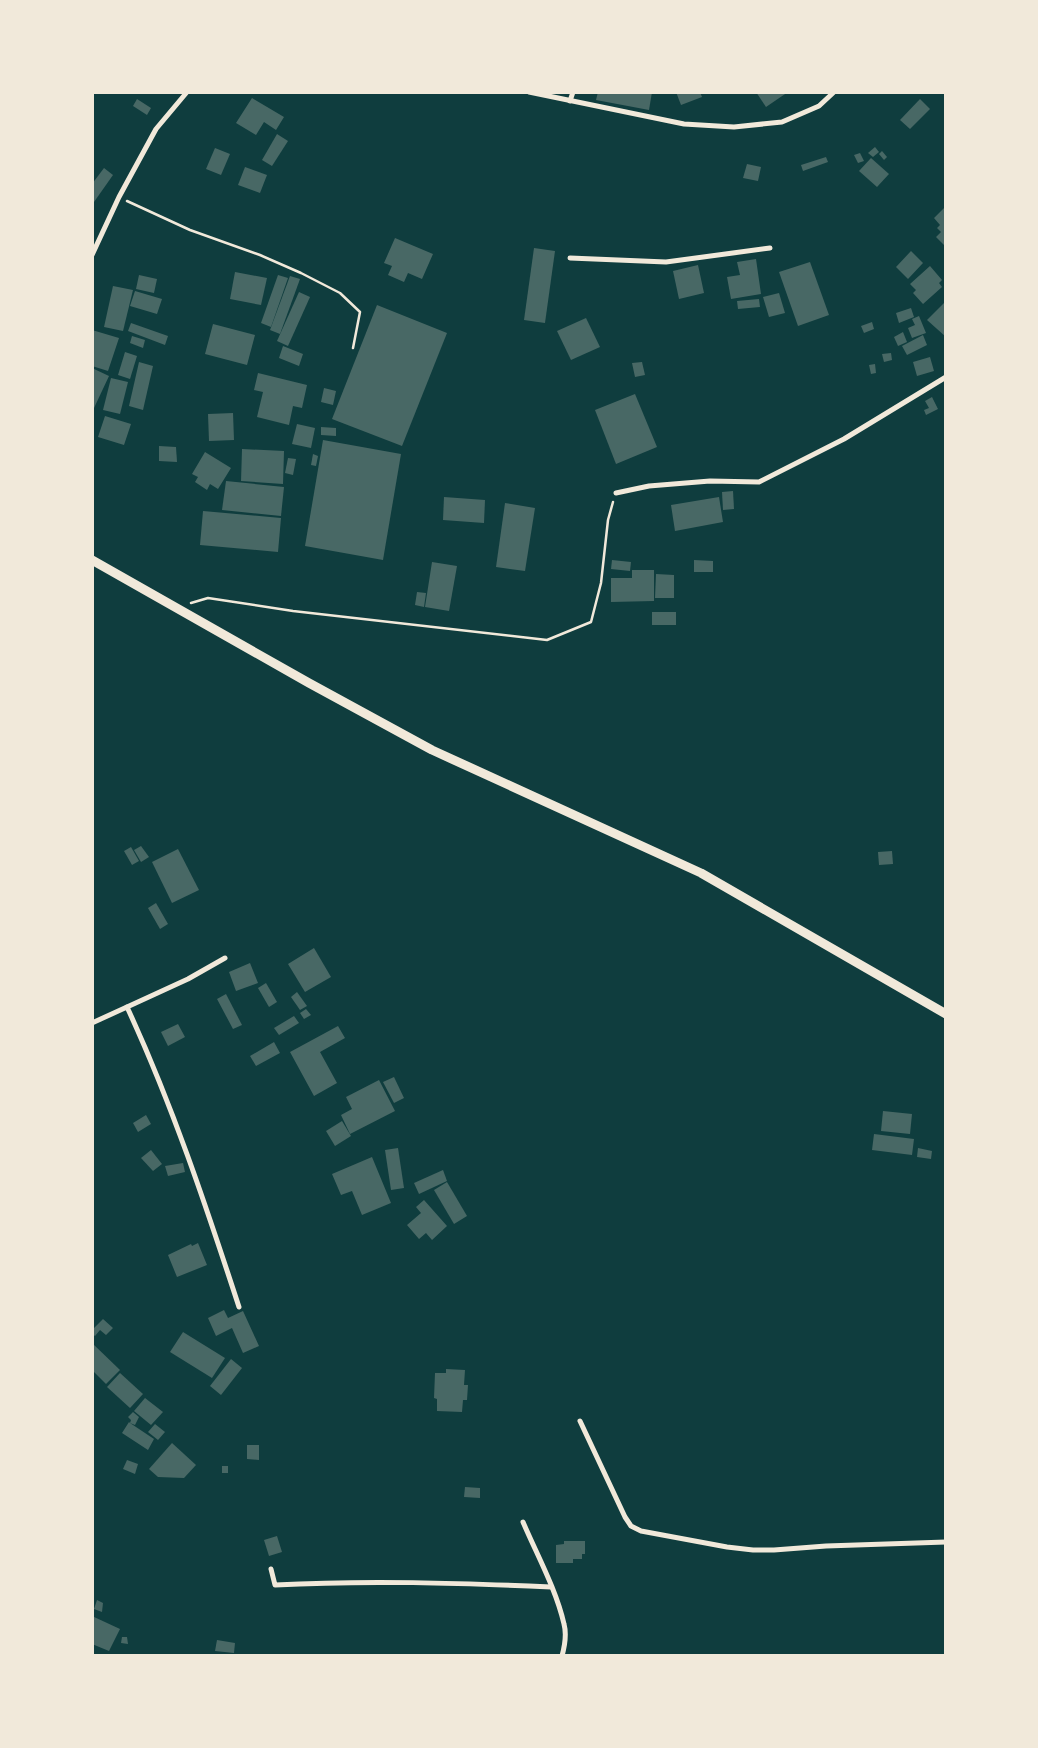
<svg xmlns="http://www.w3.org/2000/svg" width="1038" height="1748" viewBox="0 0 1038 1748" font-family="Quicksand,sans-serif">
<rect width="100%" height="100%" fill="#0f3d3e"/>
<g fill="#486865">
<path d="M598 92H652L649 110 596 100Z"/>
<path d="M676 92H700L702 97 681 105Z"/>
<path d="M756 92H788L766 107Z"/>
<path d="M252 98 284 117 276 130 264 122 256 135 236 123Z"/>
<path d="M137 99 151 108 147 115 133 106Z"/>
<path d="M920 99 930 109 910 129 900 120Z"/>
<path d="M277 134 288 141 272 166 262 160Z"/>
<path d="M875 147 879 152 873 157 868 153Z"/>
<path d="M215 148 230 154 221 175 206 169Z"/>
<path d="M882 151 887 157 884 160 879 154Z"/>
<path d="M860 153 864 161 858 163 854 155Z"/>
<path d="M826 157 828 162 803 171 801 165Z"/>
<path d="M871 158 889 174 877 187 859 171Z"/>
<path d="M747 164 761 167 758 181 743 178Z"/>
<path d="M245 167 267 175 260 193 238 185Z"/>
<path d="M104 168 113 175 94 202 92 201V184Z"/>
<path d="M946 206V247L936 237 941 232 937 228 940 225 934 218Z"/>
<path d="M395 238 433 254 422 279 408 273 404 282 388 275 392 266 384 263Z"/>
<path d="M534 248 555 251 545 323 524 320Z"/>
<path d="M911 251 923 263 908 279 896 267Z"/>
<path d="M756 259 761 294 731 299 727 277 740 275 737 262Z"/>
<path d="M810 262 829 315 798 326 779 272Z"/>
<path d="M698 265 704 293 679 299 673 271Z"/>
<path d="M930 266 942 280 939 283 942 287 923 304 913 293 916 290 910 284Z"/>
<path d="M235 272 267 278 261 305 230 299Z"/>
<path d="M139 275 157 279 154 293 136 289Z"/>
<path d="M278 275 288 278 271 327 261 323Z"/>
<path d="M290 276 300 279 280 334 270 330Z"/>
<path d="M113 286 133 290 123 331 104 327Z"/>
<path d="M135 291 162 299 157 314 130 306Z"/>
<path d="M299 292 310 297 288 346 277 341Z"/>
<path d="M779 293 785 313 769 317 763 297Z"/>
<path d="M759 299 760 307 738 309 737 301Z"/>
<path d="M946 301V337L927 320Z"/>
<path d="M377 305 447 333 402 446 332 419Z"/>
<path d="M911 308 914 317 899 323 896 313Z"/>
<path d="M919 316 926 333 912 338 908 328 915 325 912 319Z"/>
<path d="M586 318 600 347 571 360 557 331Z"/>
<path d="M872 322 874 329 864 333 861 326Z"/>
<path d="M131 323 168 336 165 345 128 331Z"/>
<path d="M213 324 255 335 247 365 205 354Z"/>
<path d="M92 330 119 338 108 371 92 366Z"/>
<path d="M903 332 907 342 898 346 894 337Z"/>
<path d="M923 335 927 345 907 355 902 346Z"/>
<path d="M132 336 145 340 143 348 130 343Z"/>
<path d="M283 346 303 354 299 366 279 358Z"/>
<path d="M125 352 137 356 130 379 118 375Z"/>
<path d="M891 353 892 360 884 362 882 354Z"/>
<path d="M930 357 934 371 917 376 913 362Z"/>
<path d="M139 362 153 366 143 410 129 406Z"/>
<path d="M642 362 645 375 635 377 632 363Z"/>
<path d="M875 364 876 373 871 374 869 365Z"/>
<path d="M92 368 109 376 94 408H92Z"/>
<path d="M258 373 307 385 302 408 293 406 289 425 257 417 263 392 254 390Z"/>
<path d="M111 378 128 382 120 414 103 410Z"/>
<path d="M324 388 336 391 333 405 321 402Z"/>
<path d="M635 394 657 447 616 464 595 410Z"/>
<path d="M932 397 938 409 926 415 924 410 929 408 925 401Z"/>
<path d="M233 413 234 440 209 441 208 414Z"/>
<path d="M105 416 131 424 124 445 98 437Z"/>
<path d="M297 424 315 428 311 448 292 444Z"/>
<path d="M321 427 336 428V436L321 435Z"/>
<path d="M323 440 401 454 383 560 305 546Z"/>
<path d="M159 446 176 447 177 462 159 461Z"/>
<path d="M242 449 284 451 283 484 241 481Z"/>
<path d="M205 452 231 468 218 489 210 484 207 490 195 482 198 477 192 474Z"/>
<path d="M313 454 318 456 316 466 311 465Z"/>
<path d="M288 458 296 459 293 475 285 473Z"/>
<path d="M226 481 284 487 281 516 222 510Z"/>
<path d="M733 491 734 509 723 510 722 492Z"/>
<path d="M444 497 485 500 484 523 443 520Z"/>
<path d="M719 497 723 522 675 531 671 505Z"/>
<path d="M505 503 535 508 525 571 496 567Z"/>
<path d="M203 511 281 518 278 552 200 545Z"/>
<path d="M612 560 631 562 630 571 611 569Z"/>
<path d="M694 560 713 561V572H694Z"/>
<path d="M432 562 457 566 449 611 425 607Z"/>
<path d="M632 570H654V601L611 602V578H632Z"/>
<path d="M656 574 674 575V598H655Z"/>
<path d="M417 592 426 593 424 607 415 605Z"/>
<rect x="652" y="612" width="24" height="13"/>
<path d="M141 846 149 857 141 862 134 850Z"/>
<path d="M131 847 139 861 132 865 124 851Z"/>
<path d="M178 849 199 890 172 903 152 862Z"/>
<path d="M892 851 893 864 879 865 878 852Z"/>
<path d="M156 903 168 924 160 929 148 908Z"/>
<path d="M314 948 331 977 305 992 288 964Z"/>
<path d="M250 963 258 983 236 991 229 972Z"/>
<path d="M266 983 277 1002 269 1007 258 988Z"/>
<path d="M297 992 307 1006 300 1010 291 997Z"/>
<path d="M226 994 242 1025 233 1029 217 999Z"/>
<path d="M306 1009 311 1015 304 1019 300 1013Z"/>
<path d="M294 1016 299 1023 279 1035 274 1028Z"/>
<path d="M178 1024 185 1037 168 1046 161 1032Z"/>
<path d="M338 1026 345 1038 320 1052 337 1083 314 1096 290 1052Z"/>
<path d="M274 1042 280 1053 256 1066 250 1056Z"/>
<path d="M394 1077 404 1098 394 1103 383 1082Z"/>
<path d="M379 1080 395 1111 350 1134 341 1115 352 1109 346 1097Z"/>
<path d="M883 1111 912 1114 910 1134 881 1131Z"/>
<path d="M146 1115 151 1124 138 1132 133 1123Z"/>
<path d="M342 1121 351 1136 335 1146 326 1131Z"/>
<path d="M874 1134 914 1139 912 1155 872 1150Z"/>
<path d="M398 1148 404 1188 391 1190 385 1150Z"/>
<path d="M918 1148 932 1151 931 1159 917 1157Z"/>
<path d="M151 1150 162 1164 153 1171 141 1158Z"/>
<path d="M372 1157 391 1203 362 1215 352 1191 341 1195 332 1174Z"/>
<path d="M183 1163 185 1172 168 1176 165 1166Z"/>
<path d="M443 1170 447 1181 419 1194 414 1183Z"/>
<path d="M447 1182 467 1216 454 1224 434 1190Z"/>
<path d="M424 1200 447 1226 432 1240 426 1233 419 1239 407 1225 421 1213 416 1207Z"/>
<path d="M198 1243 207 1265 177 1277 168 1255 191 1244 192 1246Z"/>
<path d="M224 1310 228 1318 243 1311 259 1346 243 1353 232 1328 216 1336 208 1318Z"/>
<path d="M103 1319 113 1328 106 1335 100 1330 95 1336 92 1334V1330Z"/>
<path d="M183 1332 225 1358 212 1378 170 1352Z"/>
<path d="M92 1343 120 1370 106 1384 92 1370Z"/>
<path d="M231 1359 242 1368 221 1395 210 1386Z"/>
<path d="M446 1369 465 1370 464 1385H468L467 1400H463L462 1412 437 1411V1399L434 1398 435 1373H446Z"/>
<path d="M120 1373 143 1394 130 1408 107 1387Z"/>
<path d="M145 1398 163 1412 151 1425 134 1411Z"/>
<path d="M133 1412 139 1417 135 1425 130 1423 154 1439 148 1450 122 1433 129 1422 130 1423 131 1420 128 1417Z"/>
<path d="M155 1424 165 1432 158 1440 148 1432Z"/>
<path d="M172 1443 196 1465 184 1478 158 1477 149 1469Z"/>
<path d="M247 1445H259V1460L247 1459Z"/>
<path d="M127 1460 138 1464 135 1474 123 1469Z"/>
<rect x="222" y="1466" width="6" height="7"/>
<path d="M465 1487 480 1488V1498L464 1497Z"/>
<path d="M277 1536 282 1552 269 1556 264 1540Z"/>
<path d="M564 1541H585V1554H582V1559H573V1563H556V1545L564 1544Z"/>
<path d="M97 1600 103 1603 102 1612 94 1609Z"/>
<path d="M92 1616 120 1629 109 1651 92 1644Z"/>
<path d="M122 1637H127L128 1644 121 1643Z"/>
<path d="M217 1640 235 1643 234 1653 215 1651Z"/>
</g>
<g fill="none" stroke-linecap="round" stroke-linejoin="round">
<g stroke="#f1e9da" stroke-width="2.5">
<path d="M127 201 190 230 260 255 301 273 340 293 360 312 353 348"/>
<path d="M191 603 208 598 293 611 547 640 591 622 601 583 608 520 613 502"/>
</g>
<g stroke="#f1e9da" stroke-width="5">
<path d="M529 92 684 124 734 127 782 122 819 106 834 92"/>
<path d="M570 101 573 92"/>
<path d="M92 255 119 197 156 129 187 92"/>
<path d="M570 258 666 262 770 248"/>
<path d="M616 493 649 486 710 481 759 482 844 439 946 377"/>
<path d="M127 1007 188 979 225 958"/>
<path d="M92 1023 127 1007C172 1104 206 1206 239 1307"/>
<path d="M580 1421 625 1517 631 1526 641 1531 727 1547 753 1550H774L826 1546 946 1542"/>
<path d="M523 1522C537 1555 556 1589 564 1624 567 1635 565 1645 562 1656"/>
<path d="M271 1569 275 1585C367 1580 459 1583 551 1587"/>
</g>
<path stroke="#f1e9da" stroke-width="9" d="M92 560 309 683 432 750 701 873 946 1014"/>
</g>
<rect width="1038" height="1748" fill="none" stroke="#f1e9da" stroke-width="188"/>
</svg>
